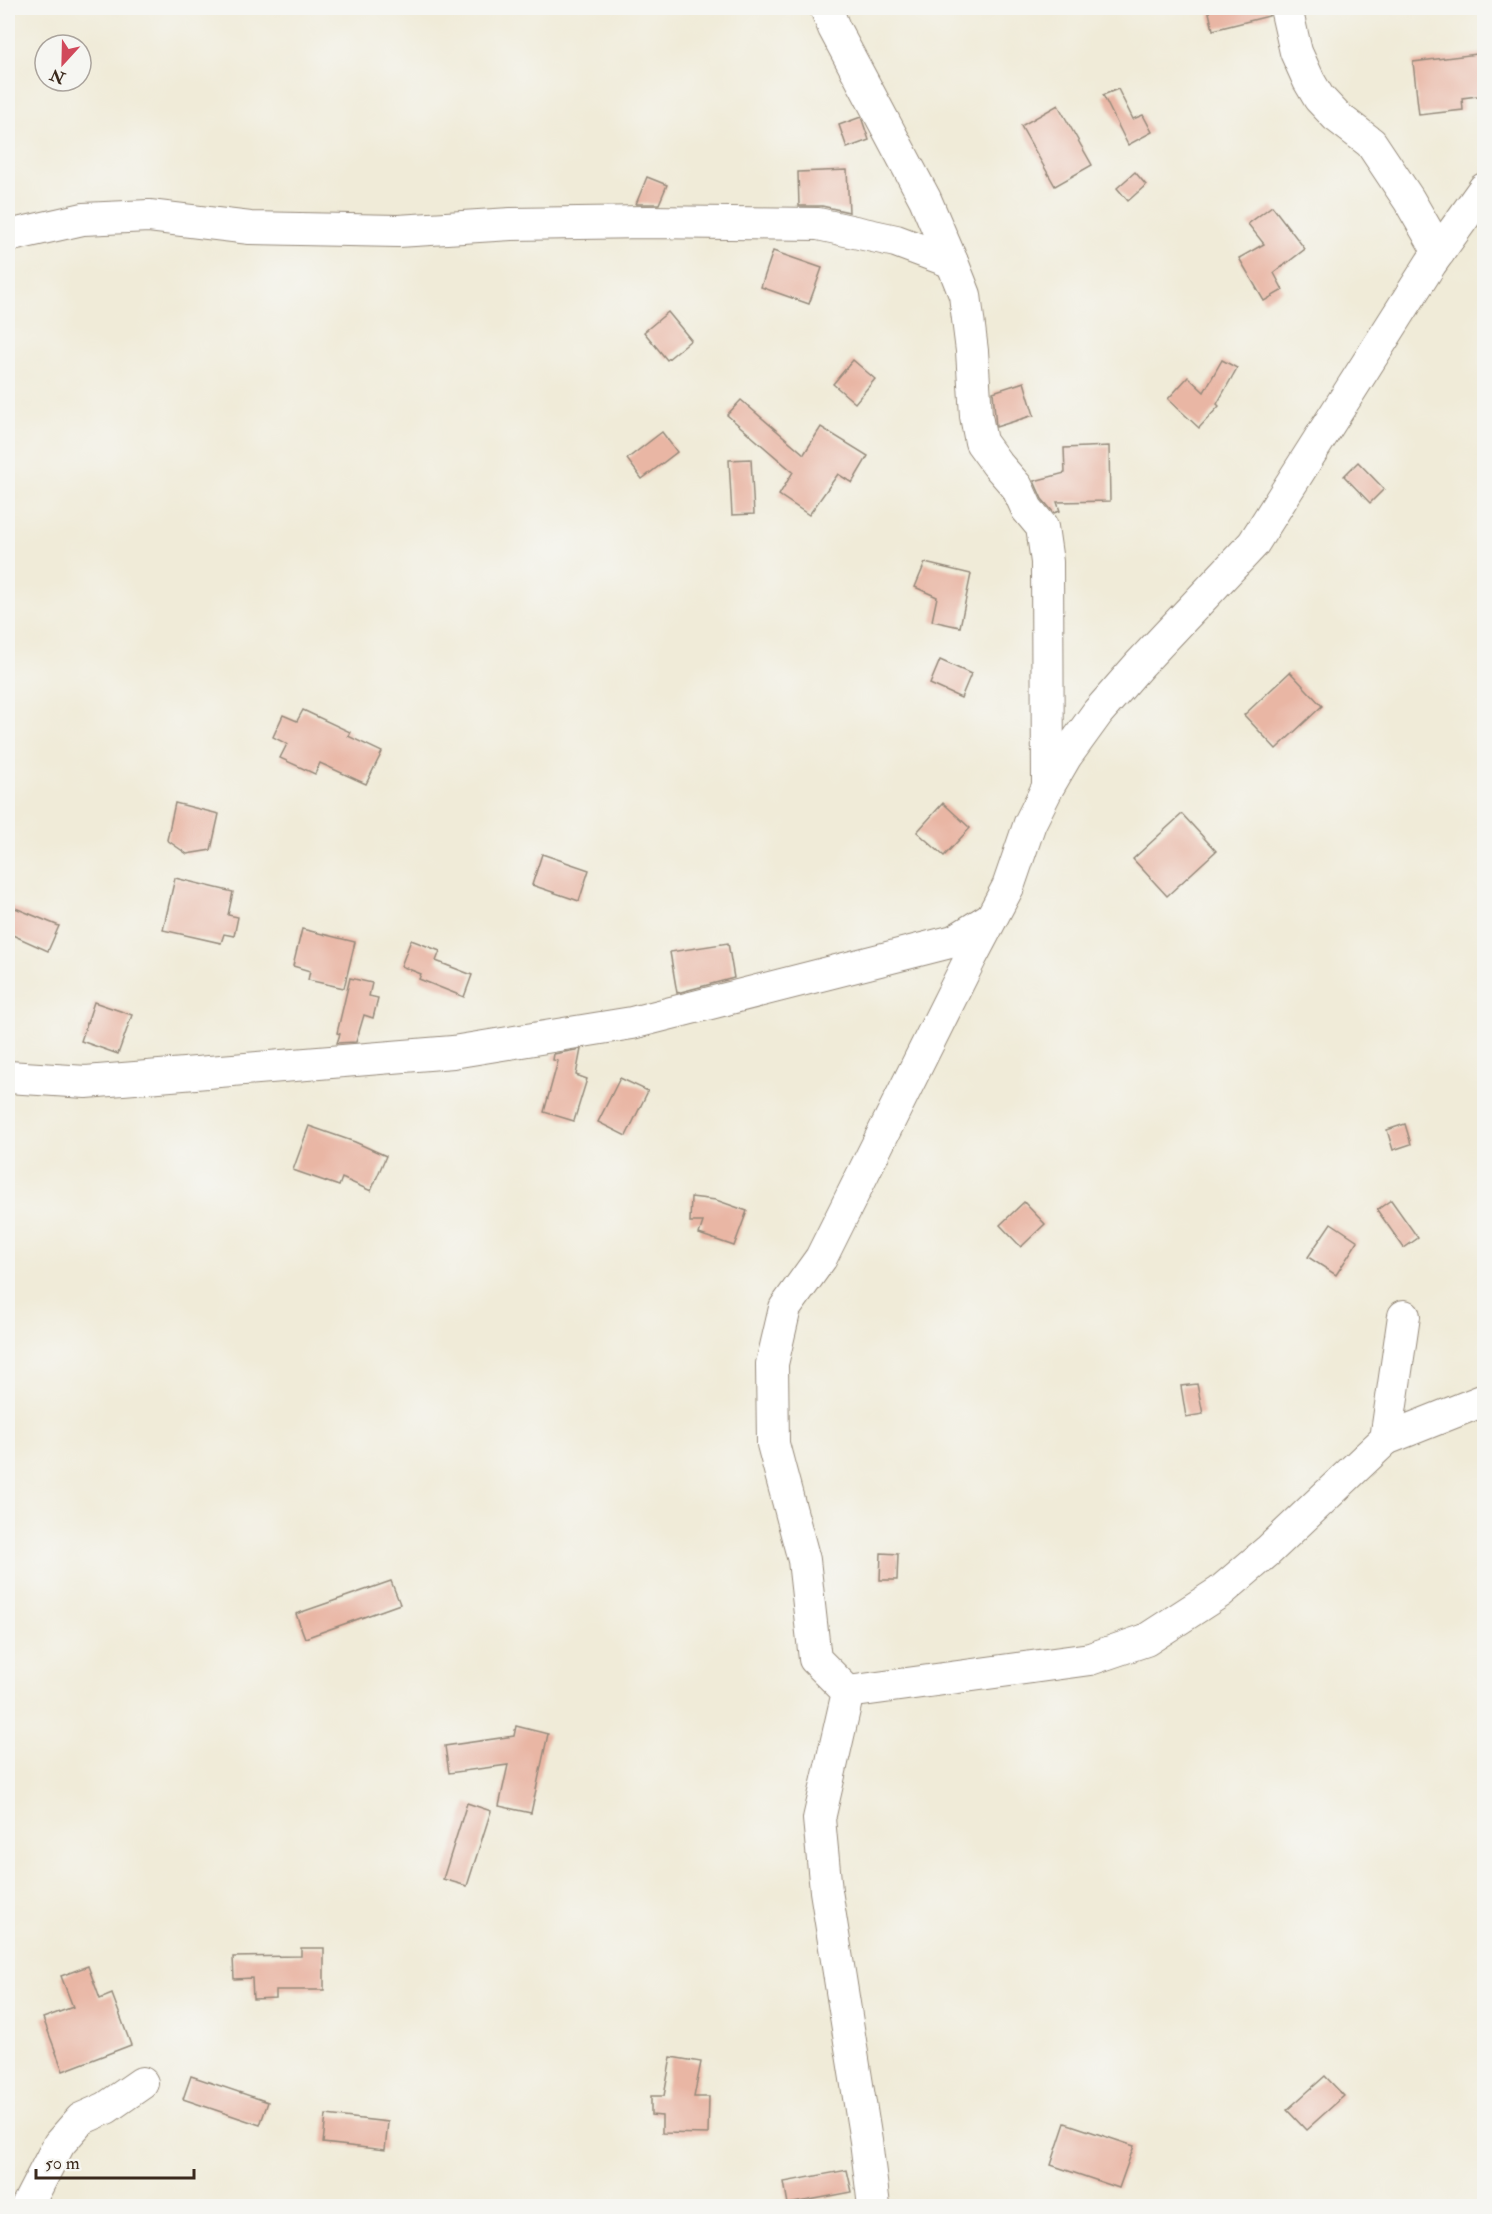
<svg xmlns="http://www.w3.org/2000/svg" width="1492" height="2214" viewBox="0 0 1492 2214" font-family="'IM FELL Double Pica',serif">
<rect width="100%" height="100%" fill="#f6f6f2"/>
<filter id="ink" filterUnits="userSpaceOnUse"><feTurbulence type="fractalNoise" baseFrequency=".0167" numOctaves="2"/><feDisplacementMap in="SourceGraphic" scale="12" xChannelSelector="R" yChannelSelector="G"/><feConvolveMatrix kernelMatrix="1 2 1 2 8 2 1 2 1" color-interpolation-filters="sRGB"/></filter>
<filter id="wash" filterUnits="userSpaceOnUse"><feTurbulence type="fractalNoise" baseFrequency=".008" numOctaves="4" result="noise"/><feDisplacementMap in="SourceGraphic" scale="24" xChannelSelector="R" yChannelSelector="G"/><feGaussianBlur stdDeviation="1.35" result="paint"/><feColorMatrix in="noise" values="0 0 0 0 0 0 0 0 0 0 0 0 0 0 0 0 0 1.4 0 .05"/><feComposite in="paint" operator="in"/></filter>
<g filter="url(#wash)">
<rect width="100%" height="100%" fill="#f0ebd8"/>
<g id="blocks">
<g fill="#e9b6a4">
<path d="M1208 8H1269V16L1213 30Z"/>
<path d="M1485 53V95L1462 98 1463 110 1419 115 1413 62Z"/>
<path d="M1118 89 1133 119 1143 115 1152 132 1128 145 1103 95Z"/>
<path d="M1058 105 1092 165 1055 186 1021 126Z"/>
<path d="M861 117 869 140 847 148 839 125Z"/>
<path d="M847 170 849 212 822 206H799L798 172Z"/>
<path d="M1135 172 1146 185 1128 201 1117 188Z"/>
<path d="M647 177 667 185 659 204H636Z"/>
<path d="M1272 206 1305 249 1274 273 1283 290 1264 301 1239 258 1264 244 1248 224Z"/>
<path d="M773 251 822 268 809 304 761 287Z"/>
<path d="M668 312 691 340 667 360 644 332Z"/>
<path d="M853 360 875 379 855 403 833 384Z"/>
<path d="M1222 360 1237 368 1217 404 1219 406 1199 428 1168 399 1188 377 1204 392Z"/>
<path d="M1024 382 1034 415 996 427 993 392Z"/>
<path d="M741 400 804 454 821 427 868 456 852 483 838 474 809 515 779 495 793 472 727 415Z"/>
<path d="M662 432 677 452 642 479 627 459Z"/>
<path d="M1109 446 1110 501 1057 502 1060 511 1054 513 1042 499 1034 481 1065 473 1064 448Z"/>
<path d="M751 459 754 514 732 515 729 460Z"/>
<path d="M1358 462 1384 489 1370 503 1344 476Z"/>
<path d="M925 563 971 574 960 627 932 621 937 597 915 587Z"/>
<path d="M940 660 971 674 961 698 930 684Z"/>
<path d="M1290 672 1322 706 1276 749 1244 715Z"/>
<path d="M303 710 350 732 348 736 382 752 366 784 320 763 315 774 280 758 287 744 273 737 283 715 297 721Z"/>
<path d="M175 803 219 814 211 850 187 854 167 840Z"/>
<path d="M943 803 970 828 944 856 917 832Z"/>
<path d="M1182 814 1216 851 1167 896 1133 859Z"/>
<path d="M542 854 589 870 579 901 532 885Z"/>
<path d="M175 878 233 892 228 915 238 917 234 936 224 934 221 943 163 930Z"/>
<path d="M8 905 59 926 48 951 8 933Z"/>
<path d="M302 929 355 942 344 988 308 980 310 971 293 966Z"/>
<path d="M411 940 440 951 436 961 472 975 464 997 419 979 421 974 401 966Z"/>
<path d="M728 943 734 978 677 993 670 952Z"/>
<path d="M350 978 372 983 369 996 378 998 373 1018 364 1015 356 1042 337 1043 340 1034 337 1033Z"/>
<path d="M94 1002 132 1015 118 1054 81 1041Z"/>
<path d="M581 1049 576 1075 587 1079 574 1121 544 1112 558 1061 553 1060 554 1054Z"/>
<path d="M620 1078 648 1091 626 1136 598 1122Z"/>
<path d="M1405 1124 1411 1144 1393 1150 1387 1130Z"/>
<path d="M309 1126 355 1142 386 1156 371 1191 342 1178 339 1186 293 1170Z"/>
<path d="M691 1197 716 1200 747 1211 734 1246 699 1234 703 1222H690Z"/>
<path d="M1391 1200 1418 1238 1404 1248 1377 1210Z"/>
<path d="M1024 1202 1045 1224 1021 1247 1000 1225Z"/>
<path d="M1331 1223 1358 1241 1336 1275 1308 1257Z"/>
<path d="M1197 1384 1203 1414 1186 1417 1181 1386Z"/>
<path d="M881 1553 898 1554 897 1580H880Z"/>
<path d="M391 1581 400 1604 305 1638 296 1614Z"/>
<path d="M516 1726 548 1734 531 1813 499 1806 508 1765 449 1773 445 1746 514 1736Z"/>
<path d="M467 1803 491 1811 467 1886 443 1879Z"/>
<path d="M301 1948H324V1990H276V1998L253 1999 252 1978 234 1979 233 1957 301 1956Z"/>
<path d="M88 1966 100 1999 112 1994 131 2045 63 2071 43 2018 73 2007 61 1976Z"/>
<path d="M671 2057 701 2062 694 2097H709L708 2134 662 2133V2116L651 2115V2096H664Z"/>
<path d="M191 2076 268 2102 260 2125 183 2099Z"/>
<path d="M1325 2076 1344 2096 1306 2130 1287 2110Z"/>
<path d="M326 2115 388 2122 385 2150 323 2143Z"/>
<path d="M1065 2123 1134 2146 1119 2188 1051 2165Z"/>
<path d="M847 2170 852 2192 788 2204 784 2182Z"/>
</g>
</g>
</g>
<g filter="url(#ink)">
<use href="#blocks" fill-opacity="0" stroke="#968a7b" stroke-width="1.5"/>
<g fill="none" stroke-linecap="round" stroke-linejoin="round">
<defs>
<g id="minor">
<path d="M826 8 834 28 925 199 952 262 965 295 972 351 976 416 981 442 997 464 1017 487 1027 509 1042 527 1047 562 1048 786"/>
<path d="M1286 8 1296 52 1309 81 1319 98 1336 116 1371 143 1409 200 1439 252"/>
<path d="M8 236 83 219 149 216 250 228 398 231 511 224 647 222 818 224 896 241 952 262"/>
<path d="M8 1077 86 1082 453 1052 632 1023 954 941 991 918"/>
<path d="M1386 1439 1484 1400"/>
<path d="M848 1692 1090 1659 1146 1640 1220 1592 1268 1551 1386 1439 1404 1316"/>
<path d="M27 2206 59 2144 81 2119 106 2108 142 2083"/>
<path d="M874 2206 866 2141 826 1891 819 1819 848 1692 815 1659 804 1560 773 1444 772 1364 785 1308 821 1258 971 957 1008 887 1030 823 1048 787 1066 756 1098 712 1139 665 1253 544 1431 263 1484 189"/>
</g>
</defs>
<use href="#minor" stroke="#968a7b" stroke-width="34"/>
<use href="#minor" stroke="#fff" stroke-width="32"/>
</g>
</g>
<rect width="1492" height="2214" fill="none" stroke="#f6f6f2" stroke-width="30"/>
<g transform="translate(63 63) rotate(202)"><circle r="28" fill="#f6f6f2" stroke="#aba49d" stroke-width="1.5"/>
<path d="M0-4.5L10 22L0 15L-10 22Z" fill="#d1495b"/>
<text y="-9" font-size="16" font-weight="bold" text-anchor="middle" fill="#3b2a1e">N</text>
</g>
<path d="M36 2169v9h158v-9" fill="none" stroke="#3b2a1e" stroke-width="3"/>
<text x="45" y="2169" font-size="18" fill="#3b2a1e" stroke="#f6f6f2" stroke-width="4.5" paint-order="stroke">50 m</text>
</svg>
